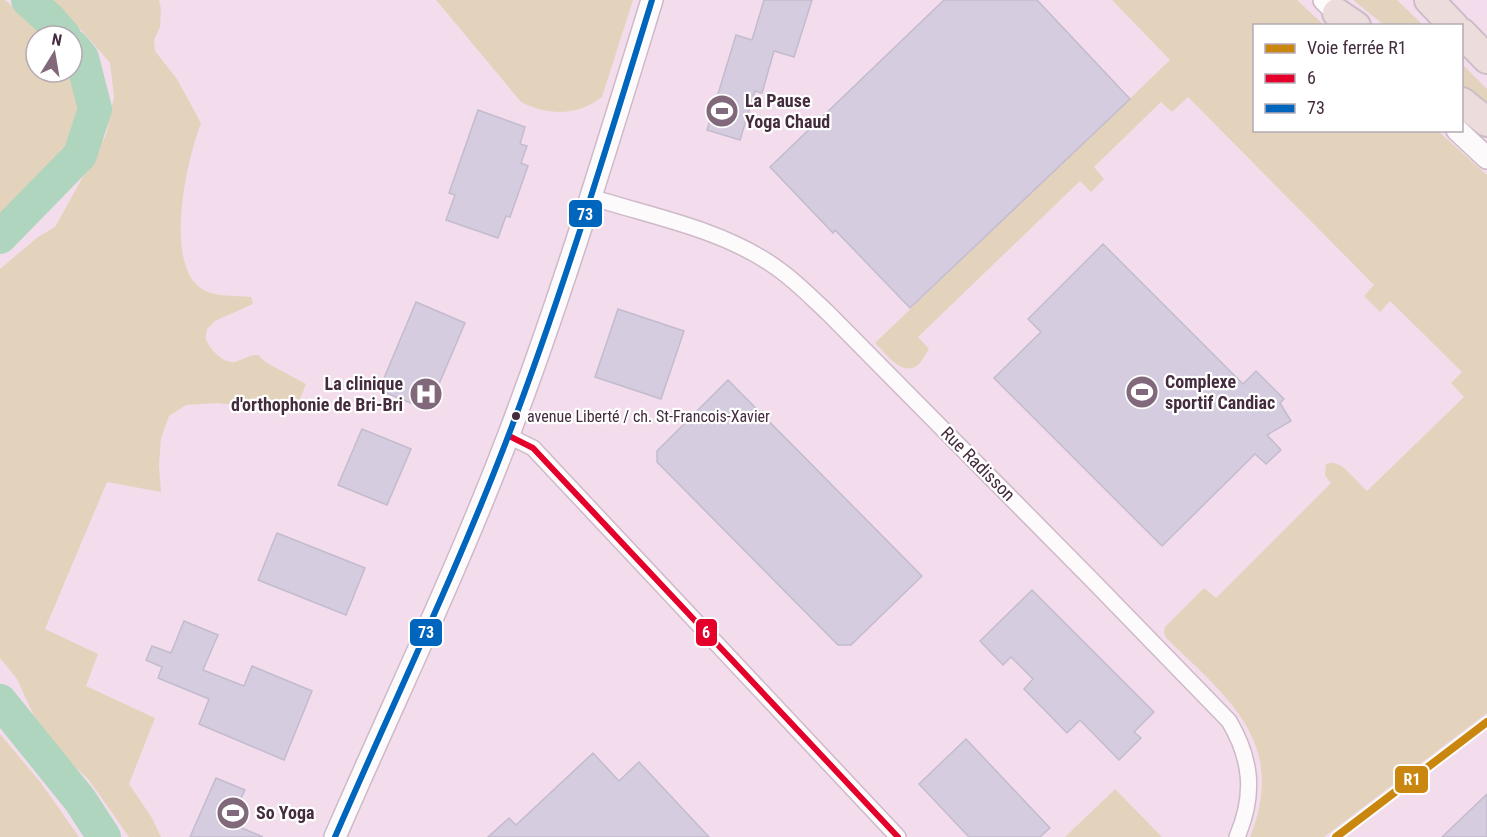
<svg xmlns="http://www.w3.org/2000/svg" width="1487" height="837" viewBox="0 0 1487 837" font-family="'Roboto Condensed',sans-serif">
<rect width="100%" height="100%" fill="#f3ddec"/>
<g fill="#e4d3bc">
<path d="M0 0H5L44 36H36V72H71L75 77 82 107 76 142 46 173 0 214Z"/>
<path d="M51 0H159L161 9 160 27 154 40 155 51 177 79 201 123C187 160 165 256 198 286 211 298 235 295 251 297L253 304 215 321 207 329C207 333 205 336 206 339 209 349 224 364 235 362 244 359 249 355 258 355L267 363 306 384 300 399 267 408 217 403 186 405 169 416 161 438 159 465 161 492 107 482 45 629 98 654 86 686 155 718 129 784 152 818 161 837H129L89 780 52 745 33 714 17 679 0 658V269L38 237 55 227 106 135 114 97 110 63 84 33Z"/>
<path d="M436 0H633L602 97C578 116 548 116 521 102Z"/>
<path d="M1112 0H1297L1324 25 1254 26V130L1438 131 1487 175V713L1324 837H1250C1288 742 1228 698 1166 638L1164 633 1165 627 1204 588 1216 598 1331 483 1325 476 1326 464C1341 457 1356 482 1367 491L1464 397 1451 383 1462 372 1390 301 1380 312 1364 296 1374 285 1188 97 1172 112 1161 102 1094 167 1104 179 1091 192 1080 181 918 337 929 349C926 354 922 361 918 365 902 378 885 352 875 343L1170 60Z"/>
<path d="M1353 0H1397L1423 25H1384Z"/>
<path d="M1462 64 1487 89V107L1462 87Z"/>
<path d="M0 734 41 783 79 837H0Z"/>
<path d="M1115 789 1162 837H1065L1110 794Z"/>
</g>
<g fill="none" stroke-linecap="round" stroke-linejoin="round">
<g stroke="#afd5be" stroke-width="34">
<path d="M28 0 49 19 64 36"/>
<path d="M0 237 80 155 95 109 82 58 72 46"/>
<path d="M0 701 80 800 104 837"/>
</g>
</g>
<g fill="#d5ccdf" stroke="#c3bbce" stroke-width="1.5">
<path d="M764 0H812L794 57 774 51 762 93 755 91 740 140 707 130 736 35 752 40Z"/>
<path d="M944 0H1037L1130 99 910 308 835 230 833 233 770 167Z"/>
<path d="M478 110 525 127 520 144 527 146 521 163 528 166 510 217 506 216 498 238 446 220 455 195 449 193Z"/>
<path d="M1103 244 1243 384 1256 371 1284 399 1280 403 1291 421 1267 435 1281 450 1266 464 1255 454 1162 546 994 378 1041 332 1028 319Z"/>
<path d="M416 302 465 323 428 410 379 390Z"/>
<path d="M618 309 684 331 661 399 595 377Z"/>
<path d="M728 380 922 576 851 645H838L657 462V451Z"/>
<path d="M362 429 411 449 387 505 338 485Z"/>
<path d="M277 533 365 568 346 615 258 580Z"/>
<path d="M1032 590 1154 712 1134 732 1141 738 1119 760 1080 720 1067 733 1024 689 1033 679 1011 657 1003 665 980 641Z"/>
<path d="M184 621 218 635 203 670 244 686 252 666 312 691 284 760 199 724 209 699 158 678 162 667 146 660 152 646 171 653Z"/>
<path d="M966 739 1050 828 1040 837H969L919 784Z"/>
<path d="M593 753 619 781 639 762 709 837H488L509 818 516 825Z"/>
<path d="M216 778 245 790 237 807 242 809 235 825 263 837H190Z"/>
<path d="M1487 794V837H1442Z"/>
</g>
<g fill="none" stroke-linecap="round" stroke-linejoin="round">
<defs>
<g id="street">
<path d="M591 197C650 216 716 228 768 262 790 276 809 295 828 313L1091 579 1229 721C1252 760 1255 795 1237 837"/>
<path d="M509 436 533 448 898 837"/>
</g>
<g id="secondary">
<path d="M1324 0 1348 23"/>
<path d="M1457 130 1487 158"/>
<path d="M335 837C393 703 457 571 509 434 563 292 607 146 652 0"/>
</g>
<g id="highway">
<path d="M1429 0 1454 26"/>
<path d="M1337 13 1356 26"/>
<path d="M1462 33 1487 59"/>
<path d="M1462 102 1487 122"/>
</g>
</defs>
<use href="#street" stroke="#ceb9c8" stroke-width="18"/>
<use href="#secondary" stroke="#ceb9c8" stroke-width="24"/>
<use href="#highway" stroke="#cbbdc6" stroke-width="32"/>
<use href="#street" stroke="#fdfafc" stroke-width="15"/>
<use href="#secondary" stroke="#fdfafc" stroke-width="21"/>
<use href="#highway" stroke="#ecdcdb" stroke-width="28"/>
<defs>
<path id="bus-1" d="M509 436 533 448 898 837"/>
<path id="bus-2" d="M335 837C393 703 457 571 509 434 563 292 607 146 652 0"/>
</defs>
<use href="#bus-1" stroke="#fff" stroke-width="10"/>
<use href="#bus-2" stroke="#fff" stroke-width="10"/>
<use href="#bus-1" stroke="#e4002b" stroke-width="6"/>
<use href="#bus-2" stroke="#0065bd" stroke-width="6"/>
<defs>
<path id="rail-1" d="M1336 837 1487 722"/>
</defs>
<use href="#rail-1" stroke="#fff" stroke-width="12"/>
<use href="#rail-1" stroke="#ca8710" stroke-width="8"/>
</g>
<defs>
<symbol id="stadium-disc" viewBox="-11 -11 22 22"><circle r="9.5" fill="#81697b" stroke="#fff"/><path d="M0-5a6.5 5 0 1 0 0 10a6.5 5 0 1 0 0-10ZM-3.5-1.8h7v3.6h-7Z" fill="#fff"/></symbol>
<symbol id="hospital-disc" viewBox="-11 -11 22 22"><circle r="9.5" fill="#81697b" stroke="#fff"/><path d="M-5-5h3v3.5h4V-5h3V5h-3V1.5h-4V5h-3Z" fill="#fff"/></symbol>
</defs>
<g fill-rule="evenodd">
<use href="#stadium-disc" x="703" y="92" width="38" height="38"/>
<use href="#stadium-disc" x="1123" y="373" width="38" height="38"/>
<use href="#hospital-disc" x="407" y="375" width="38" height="38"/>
<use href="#stadium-disc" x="214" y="794" width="38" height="38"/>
</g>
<circle fill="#442b3e" stroke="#fff" stroke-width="2" cx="516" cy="416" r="5"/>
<g text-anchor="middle" stroke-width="4.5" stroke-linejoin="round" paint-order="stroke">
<g font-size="16" fill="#442b3e" stroke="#fff" text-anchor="start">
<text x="527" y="422">avenue Liberté / ch. St-Francois-Xavier</text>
</g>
<g font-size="18" font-weight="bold" fill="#442b3e" stroke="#fff" text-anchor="start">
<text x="745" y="107">La Pause<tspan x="745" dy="21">Yoga Chaud</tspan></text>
<text x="1165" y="388">Complexe<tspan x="1165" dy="21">sportif Candiac</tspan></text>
<text x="403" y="390" text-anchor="end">La clinique<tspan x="403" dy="21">d'orthophonie de Bri-Bri</tspan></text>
<text x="256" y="819">So Yoga</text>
</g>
<g font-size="18" fill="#442b3e" stroke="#fff">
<text transform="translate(978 464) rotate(45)" y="6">Rue Radisson</text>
</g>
</g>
<g stroke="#fff" stroke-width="2">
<rect x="568" y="199" width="35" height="29" rx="6" fill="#0065bd"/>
<rect x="409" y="618" width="34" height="29" rx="6" fill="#0065bd"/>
<rect x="695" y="618" width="23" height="29" rx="6" fill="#e4002b"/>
<rect x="1394" y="765" width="35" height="29" rx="6" fill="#ca8710"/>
</g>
<g font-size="16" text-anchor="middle" font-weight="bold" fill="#fff">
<text x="585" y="220">73</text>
<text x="426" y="638">73</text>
<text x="706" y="638">6</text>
<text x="1412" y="785">R1</text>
</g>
<rect x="1253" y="24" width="210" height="108" fill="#ffffff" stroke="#b4aab2" stroke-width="1.5"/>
<rect x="1265" y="44" width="30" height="9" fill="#ca8710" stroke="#b4aab2" stroke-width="1.5"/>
<text x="1307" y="54" font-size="18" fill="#442b3e">Voie ferrée R1</text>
<rect x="1265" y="74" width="30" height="9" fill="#e4002b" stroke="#b4aab2" stroke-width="1.5"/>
<text x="1307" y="84" font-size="18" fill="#442b3e">6</text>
<rect x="1265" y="104" width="30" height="9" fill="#0065bd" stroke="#b4aab2" stroke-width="1.5"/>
<text x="1307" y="114" font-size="18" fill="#442b3e">73</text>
<g transform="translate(54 54) rotate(11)"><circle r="28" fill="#ffffff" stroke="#b4aab2" stroke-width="1.5"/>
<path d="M0-4.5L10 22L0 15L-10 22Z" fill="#81697b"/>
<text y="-9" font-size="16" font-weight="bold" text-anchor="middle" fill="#442b3e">N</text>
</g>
</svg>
